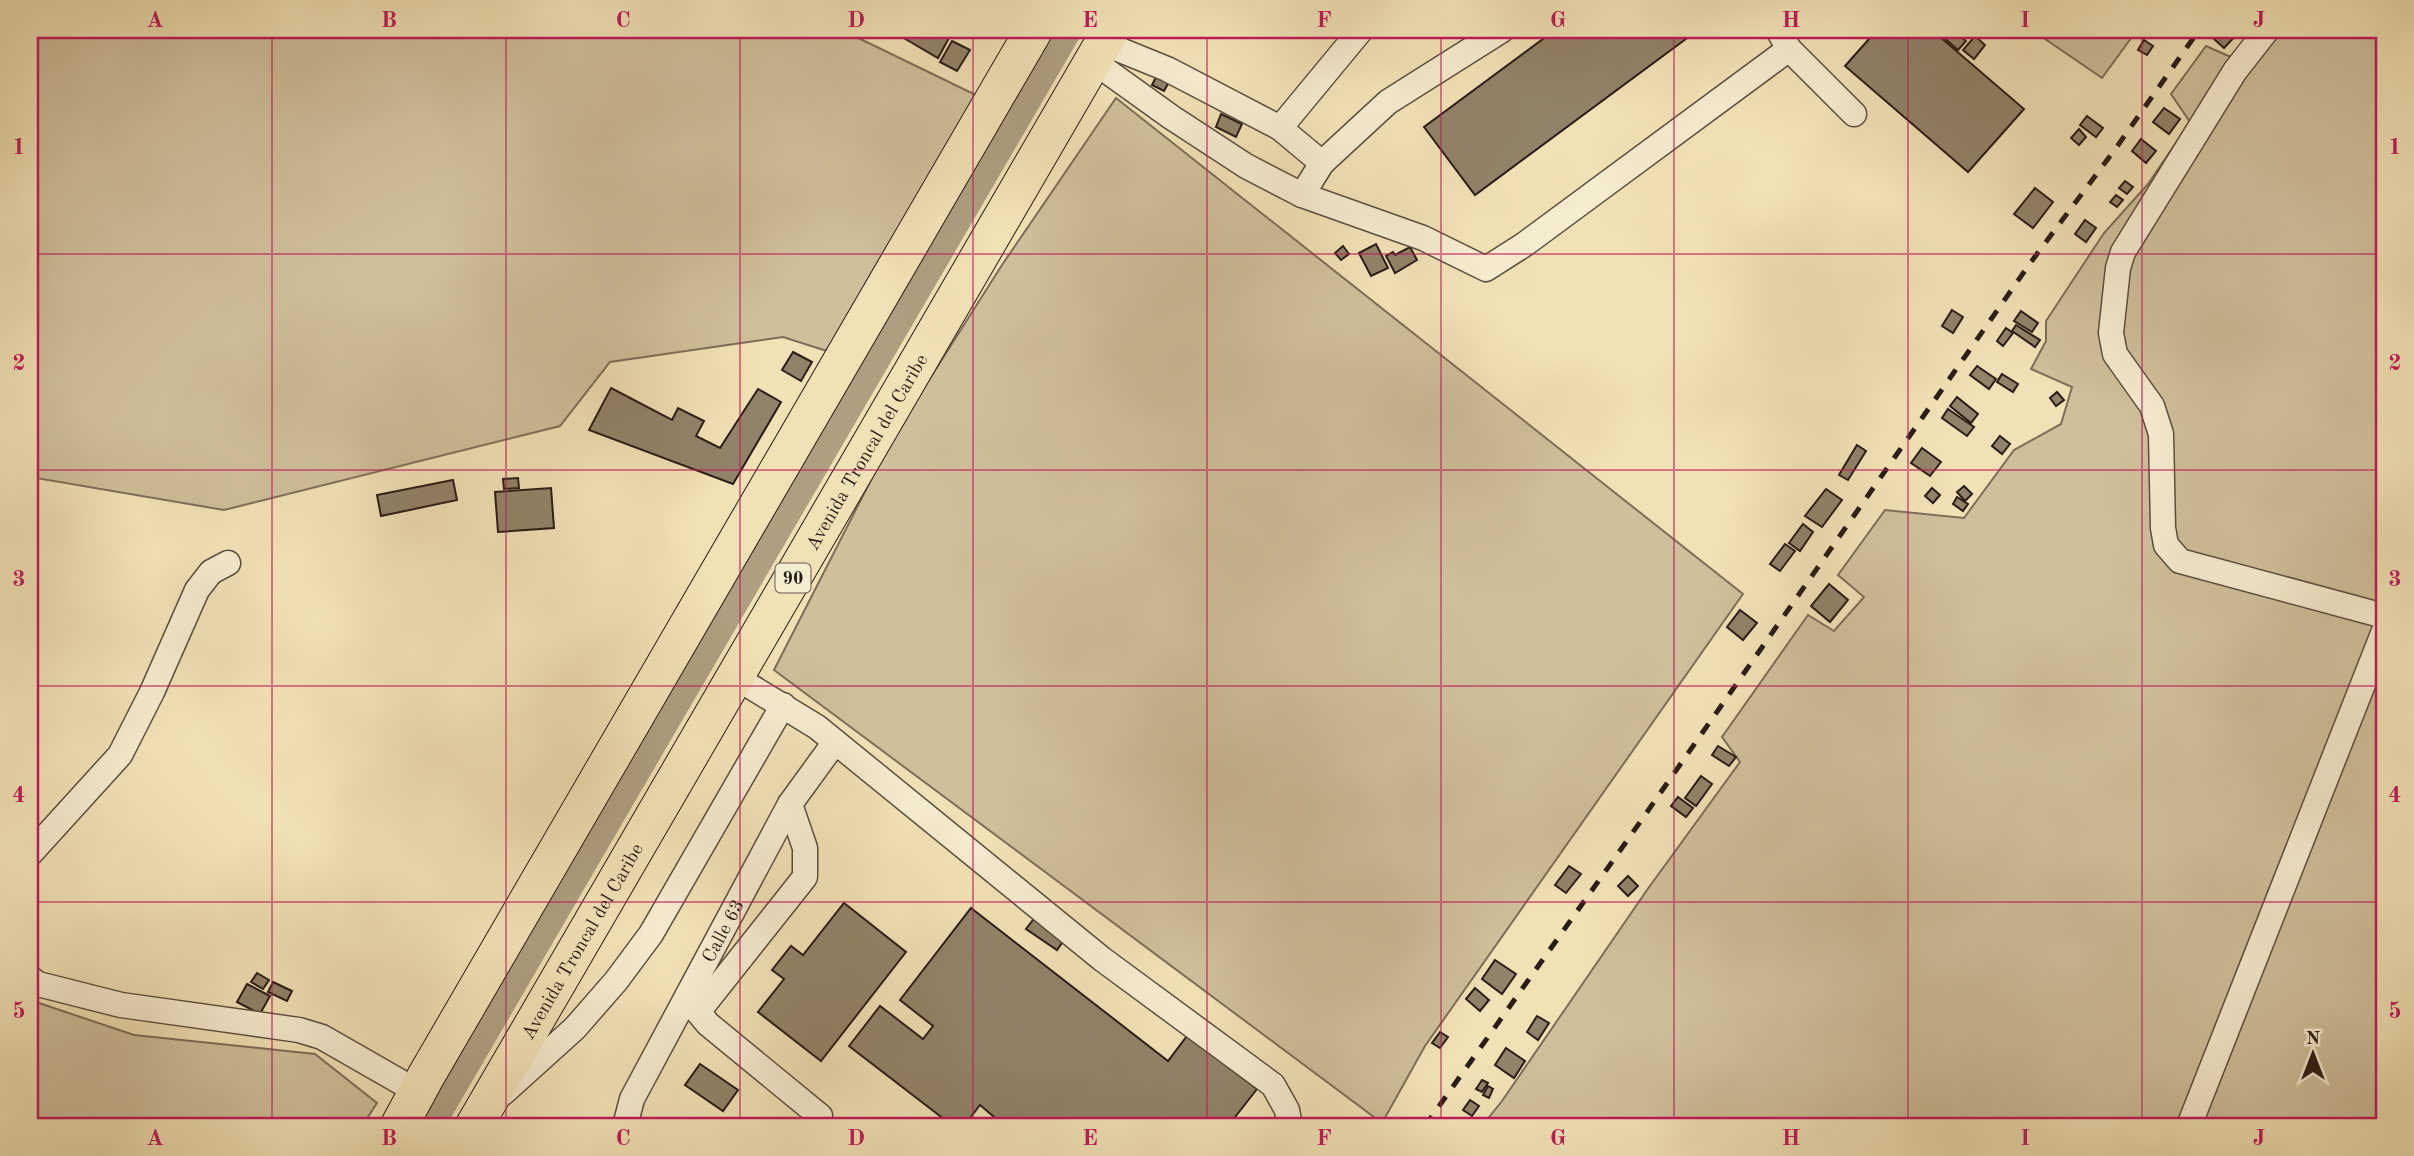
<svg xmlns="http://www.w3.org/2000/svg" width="2414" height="1156" viewBox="0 0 2414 1156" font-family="'Old Standard TT',serif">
<rect width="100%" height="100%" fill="#f1e2b6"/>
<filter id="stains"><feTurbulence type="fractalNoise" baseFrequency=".00286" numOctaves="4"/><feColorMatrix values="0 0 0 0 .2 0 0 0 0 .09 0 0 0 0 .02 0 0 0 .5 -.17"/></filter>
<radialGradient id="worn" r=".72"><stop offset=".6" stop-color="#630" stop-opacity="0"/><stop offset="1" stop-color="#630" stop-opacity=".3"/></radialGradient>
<g fill="#cfc09b" stroke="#7c6e58" stroke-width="2">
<path d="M30 30H842L980 97 830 352 783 337 610 362 560 426 224 510 30 477Z"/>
<path d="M2032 30H2137L2102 78Z"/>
<path d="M2253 30H2384V1126H1482L1502 1101 1647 890 1740 762 1722 737 1808 615 1834 631 1864 597 1838 575 1885 510 1964 518 2014 450 2061 424 2072 387 2031 369 2046 341V321L2104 233 2148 184 2190 122 2171 94 2206 46 2231 57Z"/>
<path d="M1116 98 1743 594 1425 1046 1382 1123 774 670 894 435 1002 265Z"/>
<path d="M30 1000 134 1035 315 1054 377 1103 362 1126H30Z"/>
</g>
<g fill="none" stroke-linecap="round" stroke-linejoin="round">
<path stroke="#ad9f80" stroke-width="33" d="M427 1126 1065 30"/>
</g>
<g fill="#918369" stroke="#291c16" stroke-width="2">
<path d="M888 30H904L900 37Z"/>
<path d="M906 30H934L949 38 938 58 902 37Z"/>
<path d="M1555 30H1698L1475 195 1424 127Z"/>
<path d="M1877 30H1932L2024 109 1968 172 1845 66Z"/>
<path d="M1935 30H1953L1966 41 1958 50Z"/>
<path d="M2223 30H2237L2239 32 2224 48 2214 39Z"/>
<path d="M1975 36 1985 45 1974 59 1963 50Z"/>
<path d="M2144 40 2153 46 2147 55 2138 50Z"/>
<path d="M952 41 970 50 957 71 940 62Z"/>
<path d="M1157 75 1169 82 1164 91 1152 85Z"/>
<path d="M2164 108 2180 119 2169 134 2153 122Z"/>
<path d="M1221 114 1242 124 1236 137 1216 127Z"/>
<path d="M2087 116 2103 128 2096 137 2080 125Z"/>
<path d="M2079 129 2086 137 2079 145 2071 138Z"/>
<path d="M2141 139 2156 151 2146 163 2132 151Z"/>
<path d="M2125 181 2133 187 2127 194 2119 188Z"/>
<path d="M2035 188 2053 202 2033 228 2014 214Z"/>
<path d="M2116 195 2123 200 2117 207 2110 202Z"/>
<path d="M2085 220 2096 228 2086 242 2075 234Z"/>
<path d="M1376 244 1388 268 1371 276 1359 253Z"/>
<path d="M1343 246 1349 254 1341 260 1335 253Z"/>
<path d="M1410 247 1417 260 1395 273 1386 256 1393 252 1395 255Z"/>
<path d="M1952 310 1963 317 1953 333 1942 326Z"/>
<path d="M2021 311 2038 323 2032 332 2014 321Z"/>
<path d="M2016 325 2040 340 2035 347 2012 331Z"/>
<path d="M2006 328 2013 333 2003 346 1997 341Z"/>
<path d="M793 352 812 362 801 381 782 370Z"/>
<path d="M1977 366 1996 379 1989 389 1970 375Z"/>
<path d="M2002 374 2018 384 2013 392 1997 382Z"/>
<path d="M611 388 672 420 678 408 704 421 696 436 720 448 758 389 781 402 733 484 589 430Z"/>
<path d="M2057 392 2064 400 2056 406 2050 398Z"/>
<path d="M1957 397 1978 414 1971 423 1950 406Z"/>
<path d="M1948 409 1974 427 1967 436 1942 418Z"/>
<path d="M2000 436 2010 444 2002 454 1992 446Z"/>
<path d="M1857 445 1866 451 1848 480 1839 475Z"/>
<path d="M1922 448 1941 462 1930 476 1911 463Z"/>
<path d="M518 478 519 488 504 489 503 479Z"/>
<path d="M453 480 457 500 381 516 377 495Z"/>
<path d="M1964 486 1972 494 1965 501 1957 492Z"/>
<path d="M551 488 554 528 498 532 495 492Z"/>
<path d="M1932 488 1940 495 1933 503 1925 496Z"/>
<path d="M1826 489 1842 500 1822 527 1805 516Z"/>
<path d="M1957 497 1968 504 1963 511 1953 504Z"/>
<path d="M1803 524 1813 532 1800 551 1789 543Z"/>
<path d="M1785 544 1795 551 1780 571 1770 564Z"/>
<path d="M1829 584 1848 600 1830 622 1811 606Z"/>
<path d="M1740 610 1757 623 1743 640 1727 627Z"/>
<path d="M1718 746 1736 757 1729 766 1712 755Z"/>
<path d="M1701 776 1712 784 1696 806 1685 798Z"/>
<path d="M1678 797 1693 808 1686 817 1671 806Z"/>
<path d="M1569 866 1581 874 1566 893 1555 885Z"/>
<path d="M1628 876 1638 886 1628 896 1618 886Z"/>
<path d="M844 903 906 952 821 1061 758 1012 784 979 772 970 791 946 803 955Z"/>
<path d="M971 908 1168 1061 1187 1036 1257 1089 1228 1126H987L994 1117 980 1105 964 1126H953L849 1046 880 1006 923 1039 933 1026 900 1000Z"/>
<path d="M1036 916 1066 937 1057 950 1026 929Z"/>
<path d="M1495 960 1516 974 1502 994 1482 979Z"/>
<path d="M257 973 269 980 263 989 251 982Z"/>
<path d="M273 982 292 991 287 1001 268 992Z"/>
<path d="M247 984 270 996 260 1014 237 1002Z"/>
<path d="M1475 988 1489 1000 1480 1011 1466 999Z"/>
<path d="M1537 1016 1549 1023 1538 1040 1527 1032Z"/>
<path d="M1440 1032 1448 1037 1440 1048 1432 1043Z"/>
<path d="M1506 1048 1525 1061 1514 1078 1495 1065Z"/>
<path d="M700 1064 738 1090 723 1111 685 1085Z"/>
<path d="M1482 1080 1488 1083 1482 1092 1476 1089Z"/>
<path d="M1488 1086 1493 1089 1489 1098 1483 1095Z"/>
<path d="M1470 1100 1479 1106 1472 1116 1463 1110Z"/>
</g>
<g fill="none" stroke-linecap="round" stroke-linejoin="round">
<defs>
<g id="minor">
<path d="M1778 30 1789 49 1854 114"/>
<path d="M2267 30 2235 71 2123 252 2118 268 2111 333 2115 354 2152 406 2161 434 2163 528 2166 545 2180 561 2384 616"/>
<path d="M1103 43 1167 69 1280 128 1322 163"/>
<path d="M1093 61 1171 117 1246 166 1302 195 1423 238 1486 269 1525 244 1789 49"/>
<path d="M1280 128 1361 30"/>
<path d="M1302 195 1322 163 1388 102 1502 30"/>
<path d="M735 677 817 727 1102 959 1273 1085 1287 1110 1290 1126"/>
<path d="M30 854 120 755 152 692 197 590 211 572 228 563"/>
<path d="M30 978 38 984 121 1005 299 1030 322 1037 418 1092"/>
<path d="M693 999 698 1012 708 1024 820 1116 819 1126"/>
<path d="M698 1012 805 877V848L790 804"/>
<path d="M503 1093 575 1028 616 981 651 934 783 705"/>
<path id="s1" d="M625 1126 632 1099 790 804 835 742"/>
<path d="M2189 1126 2384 631"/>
</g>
<g id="highway">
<path d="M399 1126 426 1076 1034 30"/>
<path id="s2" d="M474 1126 1111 30"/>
</g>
</defs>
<use href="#minor" stroke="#5b4e3e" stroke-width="27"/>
<use href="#highway" stroke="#291c16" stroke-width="39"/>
<use href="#minor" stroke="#f6ecd0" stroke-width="24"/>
<use href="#highway" stroke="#f1e2b6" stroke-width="37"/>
<path stroke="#291c16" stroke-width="5" stroke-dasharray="12 12" stroke-linecap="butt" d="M1425 1126 1624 845 2031 262 2116 148 2199 30"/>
</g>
<path fill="none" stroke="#c2185b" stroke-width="2" stroke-opacity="0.55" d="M272 30V1126M506 30V1126M740 30V1126M973 30V1126M1207 30V1126M1441 30V1126M1674 30V1126M1908 30V1126M2142 30V1126M30 254H2384M30 470H2384M30 686H2384M30 902H2384"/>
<g text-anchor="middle" stroke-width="7" stroke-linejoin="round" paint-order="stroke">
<rect fill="#f6ecd0" stroke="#665a4e" stroke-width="2" x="775.5" y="563.5" width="35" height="29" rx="5"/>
<g font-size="18" font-weight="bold" fill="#291c16">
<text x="793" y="584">90</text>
</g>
<g font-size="19" fill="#291c16" stroke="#f6ecd0">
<text dy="7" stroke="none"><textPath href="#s2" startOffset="780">Avenida Troncal del Caribe</textPath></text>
<text dy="7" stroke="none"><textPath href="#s1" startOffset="219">Calle 63</textPath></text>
<text dy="7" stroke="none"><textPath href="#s2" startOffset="214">Avenida Troncal del Caribe</textPath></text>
</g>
</g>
<rect width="2414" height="1156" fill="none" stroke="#f1e2b6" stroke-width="77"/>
<g transform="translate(2313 1054)" stroke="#f6ecd0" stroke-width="5" paint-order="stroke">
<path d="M0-5L12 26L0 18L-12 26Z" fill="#291c16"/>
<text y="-10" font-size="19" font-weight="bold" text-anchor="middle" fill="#291c16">N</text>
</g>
<rect x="38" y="38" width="2338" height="1080" fill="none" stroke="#c2185b" stroke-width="2.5"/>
<g font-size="23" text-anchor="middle" font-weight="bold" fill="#c2185b">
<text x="155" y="27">A</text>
<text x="389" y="27">B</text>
<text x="623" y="27">C</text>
<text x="856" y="27">D</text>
<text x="1090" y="27">E</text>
<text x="1324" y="27">F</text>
<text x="1558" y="27">G</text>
<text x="1791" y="27">H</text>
<text x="2025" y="27">I</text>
<text x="2259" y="27">J</text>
<text x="19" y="154">1</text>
<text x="2395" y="154">1</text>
<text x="19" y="370">2</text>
<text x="2395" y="370">2</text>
<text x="19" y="586">3</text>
<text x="2395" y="586">3</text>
<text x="19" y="802">4</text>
<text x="2395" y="802">4</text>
<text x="19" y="1018">5</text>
<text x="2395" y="1018">5</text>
<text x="155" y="1145">A</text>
<text x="389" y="1145">B</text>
<text x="623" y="1145">C</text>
<text x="856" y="1145">D</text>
<text x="1090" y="1145">E</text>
<text x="1324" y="1145">F</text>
<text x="1558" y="1145">G</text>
<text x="1791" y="1145">H</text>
<text x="2025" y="1145">I</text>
<text x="2259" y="1145">J</text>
</g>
<rect width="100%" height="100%" filter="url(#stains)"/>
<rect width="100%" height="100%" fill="url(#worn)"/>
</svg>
